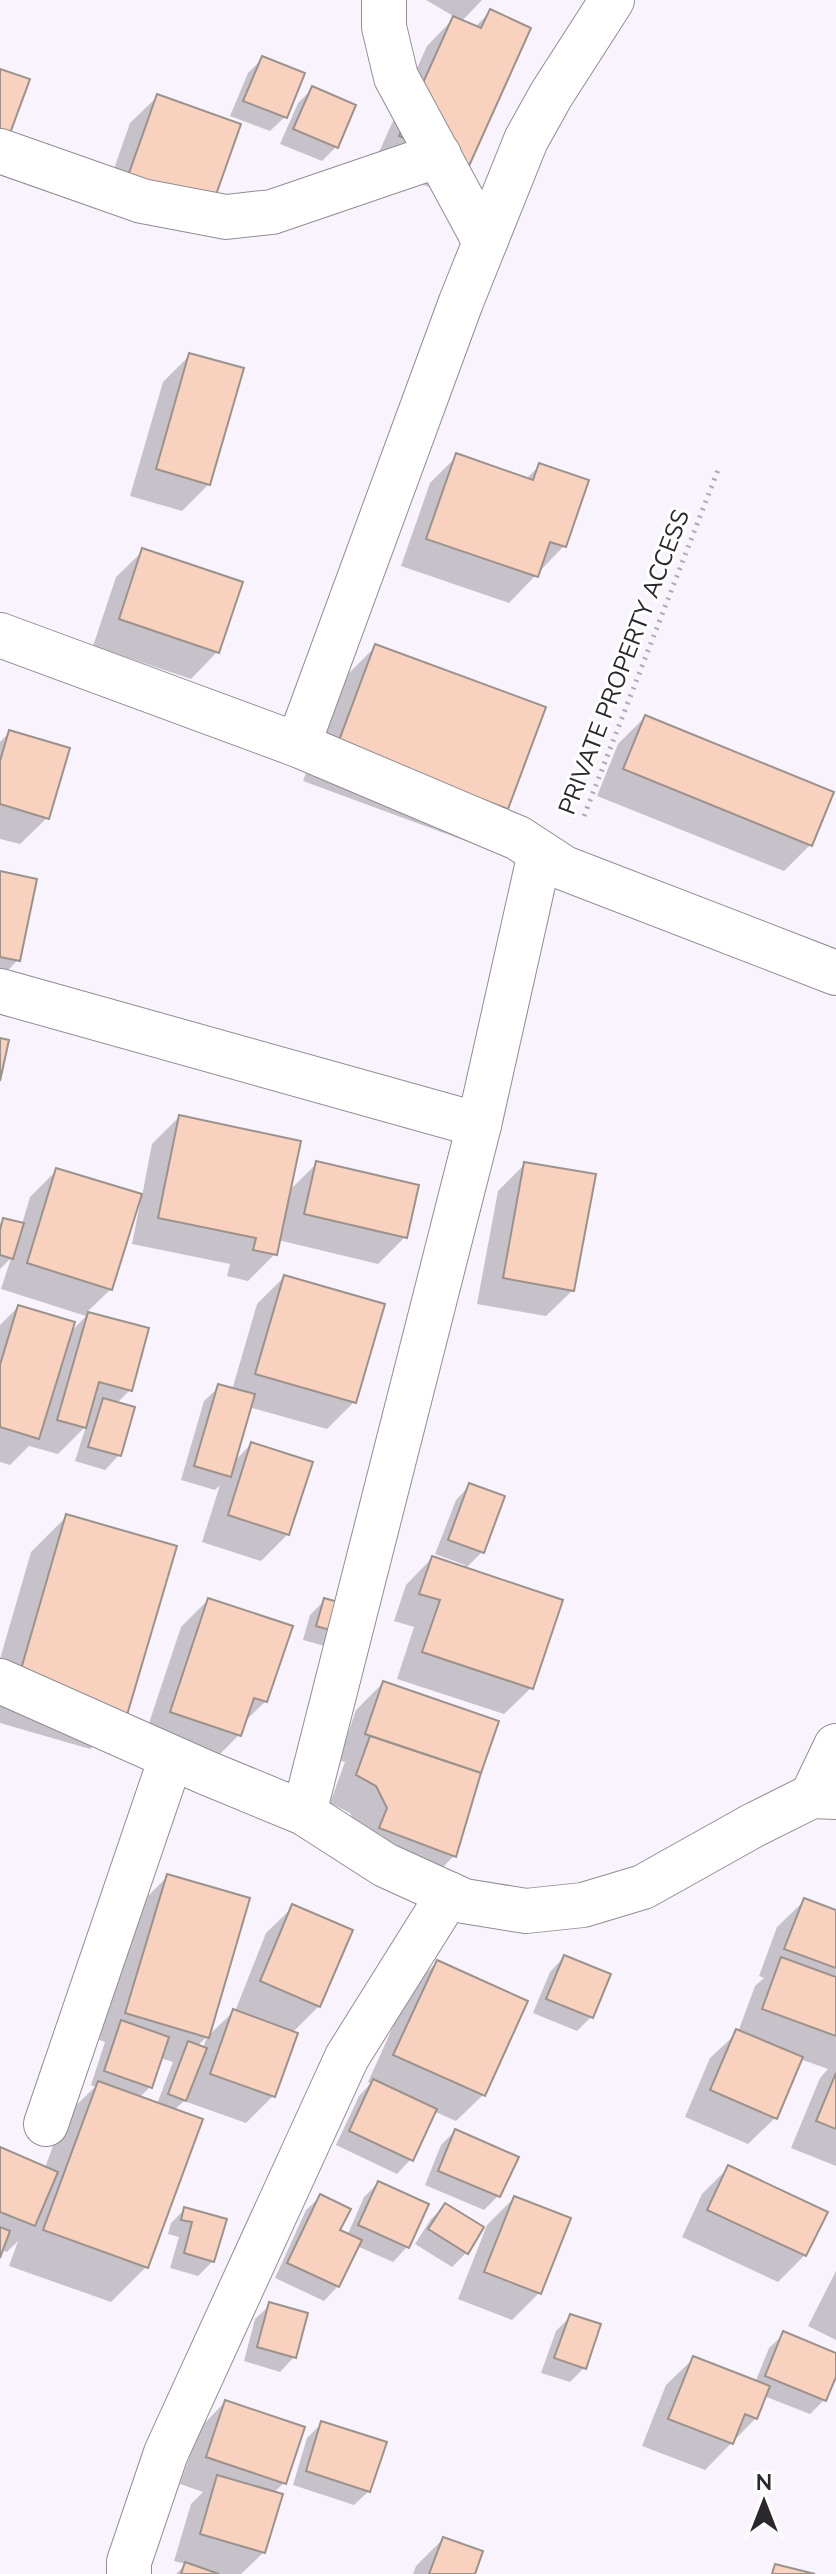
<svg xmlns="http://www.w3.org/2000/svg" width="836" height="2574" viewBox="0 0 836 2574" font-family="'Nunito Sans',sans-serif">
<rect width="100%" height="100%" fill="#f9f3fd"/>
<g fill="#0003" fill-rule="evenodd">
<path d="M426 0H482L461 22 474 28 490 12 440 192 374 163 427 46 455 17Z"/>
<path d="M262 59 285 117 270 131 230 116 248 73Z"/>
<path d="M312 89 336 147 322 161 280 144 298 103Z"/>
<path d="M157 97 211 205 184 232 102 203 130 123Z"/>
<path d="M190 355 209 484 182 511 130 496 163 382Z"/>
<path d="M457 456 525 480 539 466 564 546 509 603 401 566 430 483Z"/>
<path d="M143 551 217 652 191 679 93 646 116 577Z"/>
<path d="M376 646 506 808 471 843 303 781 340 682Z"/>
<path d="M645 717 811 844 784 871 597 796 618 744Z"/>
<path d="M10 732 47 818 20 844 0 839V742Z"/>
<path d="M0 874 18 960 0 978Z"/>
<path d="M179 1117 288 1192 317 1163 405 1237 378 1264 278 1240 275 1254 248 1281 227 1276 230 1264 132 1244 140 1203 137 1202 111 1289 86 1313 146 1330 130 1390 116 1404 119 1455 105 1470 75 1461 86 1426 58 1454 29 1446 10 1465 0 1462V1325L18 1307 69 1334 86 1316 1 1289 11 1258 0 1269V1224L4 1220 22 1224 30 1197 57 1170 142 1196 152 1144Z"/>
<path d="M525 1164 573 1290 546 1316 477 1304 498 1191Z"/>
<path d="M284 1277 354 1402 327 1429 249 1407 233 1463 251 1444 288 1534 261 1561 202 1542 220 1485 215 1490 181 1480 204 1401 219 1387 232 1390 257 1304Z"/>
<path d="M470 1485 482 1552 465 1569 531 1688 504 1714 397 1679 414 1627 394 1621 406 1585 432 1558 464 1569 465 1565 435 1554 456 1500Z"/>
<path d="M67 1516 125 1714 90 1749 0 1723V1659L31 1552Z"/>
<path d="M208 1600 266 1701 243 1723 240 1734 213 1761 144 1738 181 1627Z"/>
<path d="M325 1600 343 1633 328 1647 303 1640 310 1615Z"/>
<path d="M383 1683 497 1722 454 1856 427 1883 361 1836 350 1813 330 1803 345 1762 339 1760 356 1710Z"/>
<path d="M168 1876 247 1900 206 2038 236 2009 266 1933 293 1907 319 2006 292 2033 273 2096 246 2123 184 2101 174 2110 146 2267 111 2302 9 2266 18 2241 7 2252 1 2250 0 2252V2150L45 2168 63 2118 95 2087 91 2085 105 2042 99 2040 141 1903ZM207 2037 203 2048 197 2046ZM160 2058 173 2062 157 2104 139 2098 150 2087Z"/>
<path d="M804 1901 836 1912V2166L791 2148 820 2078 828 2069 800 2059 775 2118 748 2144 685 2117 710 2058 738 2032 755 1986 764 1978 759 1976 777 1927Z"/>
<path d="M564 1957 591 2017 577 2031 533 2013 550 1972Z"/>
<path d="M437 1962 483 2095 456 2121 433 2111 411 2159 397 2174 336 2145 359 2096 371 2083 368 2082 410 1989Z"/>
<path d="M455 2131 499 2195 484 2210 425 2185 441 2145Z"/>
<path d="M729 2167 805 2255 778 2282 682 2237 702 2194Z"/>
<path d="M378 2183 426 2205 407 2247 393 2262 357 2246 338 2286 324 2301 275 2278 306 2210 321 2196 338 2231 347 2236 364 2197Z"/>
<path d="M514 2198 539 2293 512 2320 458 2299 487 2225Z"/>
<path d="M446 2205 481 2228 466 2253 452 2267 415 2244 431 2219Z"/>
<path d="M185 2209 224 2220 213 2261 198 2276 170 2268 179 2237 168 2234 171 2223Z"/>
<path d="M836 2271V2340L808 2326Z"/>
<path d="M270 2305 294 2357 280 2372 244 2361 255 2319Z"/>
<path d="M570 2317 584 2368 570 2382 541 2373 556 2331Z"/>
<path d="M784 2334 836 2355V2372L824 2400 810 2414 764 2396 756 2418 705 2470 642 2446 666 2385 693 2359 755 2383 769 2348Z"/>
<path d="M225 2402 284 2483 273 2493 264 2552 241 2574H176L186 2564 174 2561 191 2504 203 2492 180 2484 199 2429Z"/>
<path d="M322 2423 369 2491 354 2505 293 2485 307 2438Z"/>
<path d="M443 2539 473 2574H413L416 2566Z"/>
</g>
<g fill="#f9d2bf" stroke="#9c928d" stroke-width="2">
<path d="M490 9 531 28 469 166 399 136 453 16 481 28Z"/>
<path d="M262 56 305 73 287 118 243 101Z"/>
<path d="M0 69 30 79 9 136 0 133Z"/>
<path d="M312 86 356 105 338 148 293 129Z"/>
<path d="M157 94 241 124 212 206 128 176Z"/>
<path d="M189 353 244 368 210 485 156 469Z"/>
<path d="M456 453 533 480 539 463 589 480 566 547 550 542 538 577 426 539Z"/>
<path d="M142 548 243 582 219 653 119 619Z"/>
<path d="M375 644 546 707 508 809 337 746Z"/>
<path d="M645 715 834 792 812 846 623 769Z"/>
<path d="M9 730 70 748 49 819 0 804V761Z"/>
<path d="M0 871 37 879 20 961 0 957Z"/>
<path d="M0 1038 9 1040 0 1081Z"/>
<path d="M179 1115 301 1141 277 1255 253 1250 256 1238 158 1218Z"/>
<path d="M316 1161 419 1185 407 1238 304 1214Z"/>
<path d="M524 1162 596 1174 574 1291 503 1278Z"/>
<path d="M56 1168 142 1194 112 1290 27 1263Z"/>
<path d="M3 1218 24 1223 13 1259 0 1255V1230Z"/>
<path d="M284 1275 385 1304 356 1403 255 1374Z"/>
<path d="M18 1305 75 1322 39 1439 0 1427V1365Z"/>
<path d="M88 1312 149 1328 132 1391 99 1382 86 1428 57 1420Z"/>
<path d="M218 1384 255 1394 231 1477 194 1466Z"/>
<path d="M103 1398 135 1407 121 1456 88 1447Z"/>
<path d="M251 1442 313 1462 289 1535 228 1515Z"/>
<path d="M469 1483 505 1496 484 1553 448 1540Z"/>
<path d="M66 1514 177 1546 127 1715 17 1683Z"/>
<path d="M432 1556 563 1600 533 1689 422 1652 440 1600 419 1594Z"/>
<path d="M208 1598 293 1626 267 1702 254 1698 241 1736 170 1712Z"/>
<path d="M324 1598 352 1606 344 1634 316 1626Z"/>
<path d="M383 1681 499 1721 481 1773 365 1734Z"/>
<path d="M370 1736 481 1773 456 1857 379 1828 387 1808 376 1786 356 1775Z"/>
<path d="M167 1874 250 1898 209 2038 125 2013Z"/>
<path d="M804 1898 836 1910V1968L784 1949Z"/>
<path d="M292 1904 353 1930 320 2007 260 1981Z"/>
<path d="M564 1955 611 1974 593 2018 546 1999Z"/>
<path d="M781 1957 836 1977V2036L762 2009Z"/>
<path d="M437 1960 528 2001 485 2096 393 2055Z"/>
<path d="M233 2009 298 2033 275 2097 210 2074Z"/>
<path d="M121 2020 169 2037 152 2088 104 2071Z"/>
<path d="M736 2029 803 2057 777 2119 710 2090Z"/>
<path d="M188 2041 207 2048 186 2101 168 2094Z"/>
<path d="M836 2073V2129L816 2121Z"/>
<path d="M373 2079 437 2109 413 2161 349 2131Z"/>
<path d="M98 2081 203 2119 148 2268 43 2230Z"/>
<path d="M455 2129 519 2157 500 2197 438 2171Z"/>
<path d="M0 2147 58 2172 35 2226 0 2212Z"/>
<path d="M728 2165 828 2212 806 2256 707 2210Z"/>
<path d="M378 2181 429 2204 409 2248 358 2225Z"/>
<path d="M320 2194 351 2209 340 2230 362 2240 339 2287 287 2263Z"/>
<path d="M514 2196 571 2218 541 2294 484 2272Z"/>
<path d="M445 2203 484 2227 468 2254 428 2229Z"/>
<path d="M184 2207 227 2219 214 2262 184 2253 192 2222 181 2220Z"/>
<path d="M0 2227 10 2231 0 2258Z"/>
<path d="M269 2302 308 2313 296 2358 257 2347Z"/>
<path d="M570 2314 601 2324 586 2369 554 2358Z"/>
<path d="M783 2331 836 2353V2377L826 2401 765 2376Z"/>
<path d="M693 2356 770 2386 757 2419 745 2414 733 2444 668 2419Z"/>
<path d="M225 2400 305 2427 286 2484 206 2457Z"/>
<path d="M321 2421 387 2442 370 2492 306 2471Z"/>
<path d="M217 2475 283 2494 265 2553 200 2534Z"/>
<path d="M443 2537 483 2551 475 2574H429Z"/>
<path d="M185 2562 219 2574H181Z"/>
<path d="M775 2564 815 2574H772Z"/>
</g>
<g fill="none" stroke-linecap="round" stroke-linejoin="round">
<defs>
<g id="street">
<path d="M384 0V27L396 77 485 242"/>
<path d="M0 151 142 201 226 217 272 212 439 155"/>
<path d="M0 635 298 745 518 838 564 868 836 973"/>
<path d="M298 745 461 302 526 140 551 95 612 0"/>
<path d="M0 991 479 1125 304 1813"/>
<path d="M479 1125 540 853"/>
<path d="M0 1681 207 1773 304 1813 385 1865 464 1901 526 1911 583 1905 643 1887 752 1826 812 1796 836 1797"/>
<path d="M812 1796 836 1746"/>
<path d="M46 2124 171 1758"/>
<path d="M129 2574V2562L166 2453 347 2057 449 1894"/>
</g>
</defs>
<use href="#street" stroke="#918c95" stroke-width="46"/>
<path stroke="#afaab2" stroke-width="5" stroke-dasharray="2 6" stroke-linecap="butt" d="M584 816 718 470"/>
<use href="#street" stroke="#fff" stroke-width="44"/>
</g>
<g text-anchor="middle" stroke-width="6" stroke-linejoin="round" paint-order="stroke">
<g font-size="24" fill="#2a282c" stroke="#fff">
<text transform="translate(624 662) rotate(-69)" y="8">PRIVATE PROPERTY ACCESS</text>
</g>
</g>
<g transform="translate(764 2502)" stroke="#ffffff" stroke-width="6" paint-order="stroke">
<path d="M0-6L14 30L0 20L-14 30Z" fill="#2a282c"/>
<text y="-12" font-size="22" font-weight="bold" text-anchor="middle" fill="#2a282c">N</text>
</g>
</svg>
